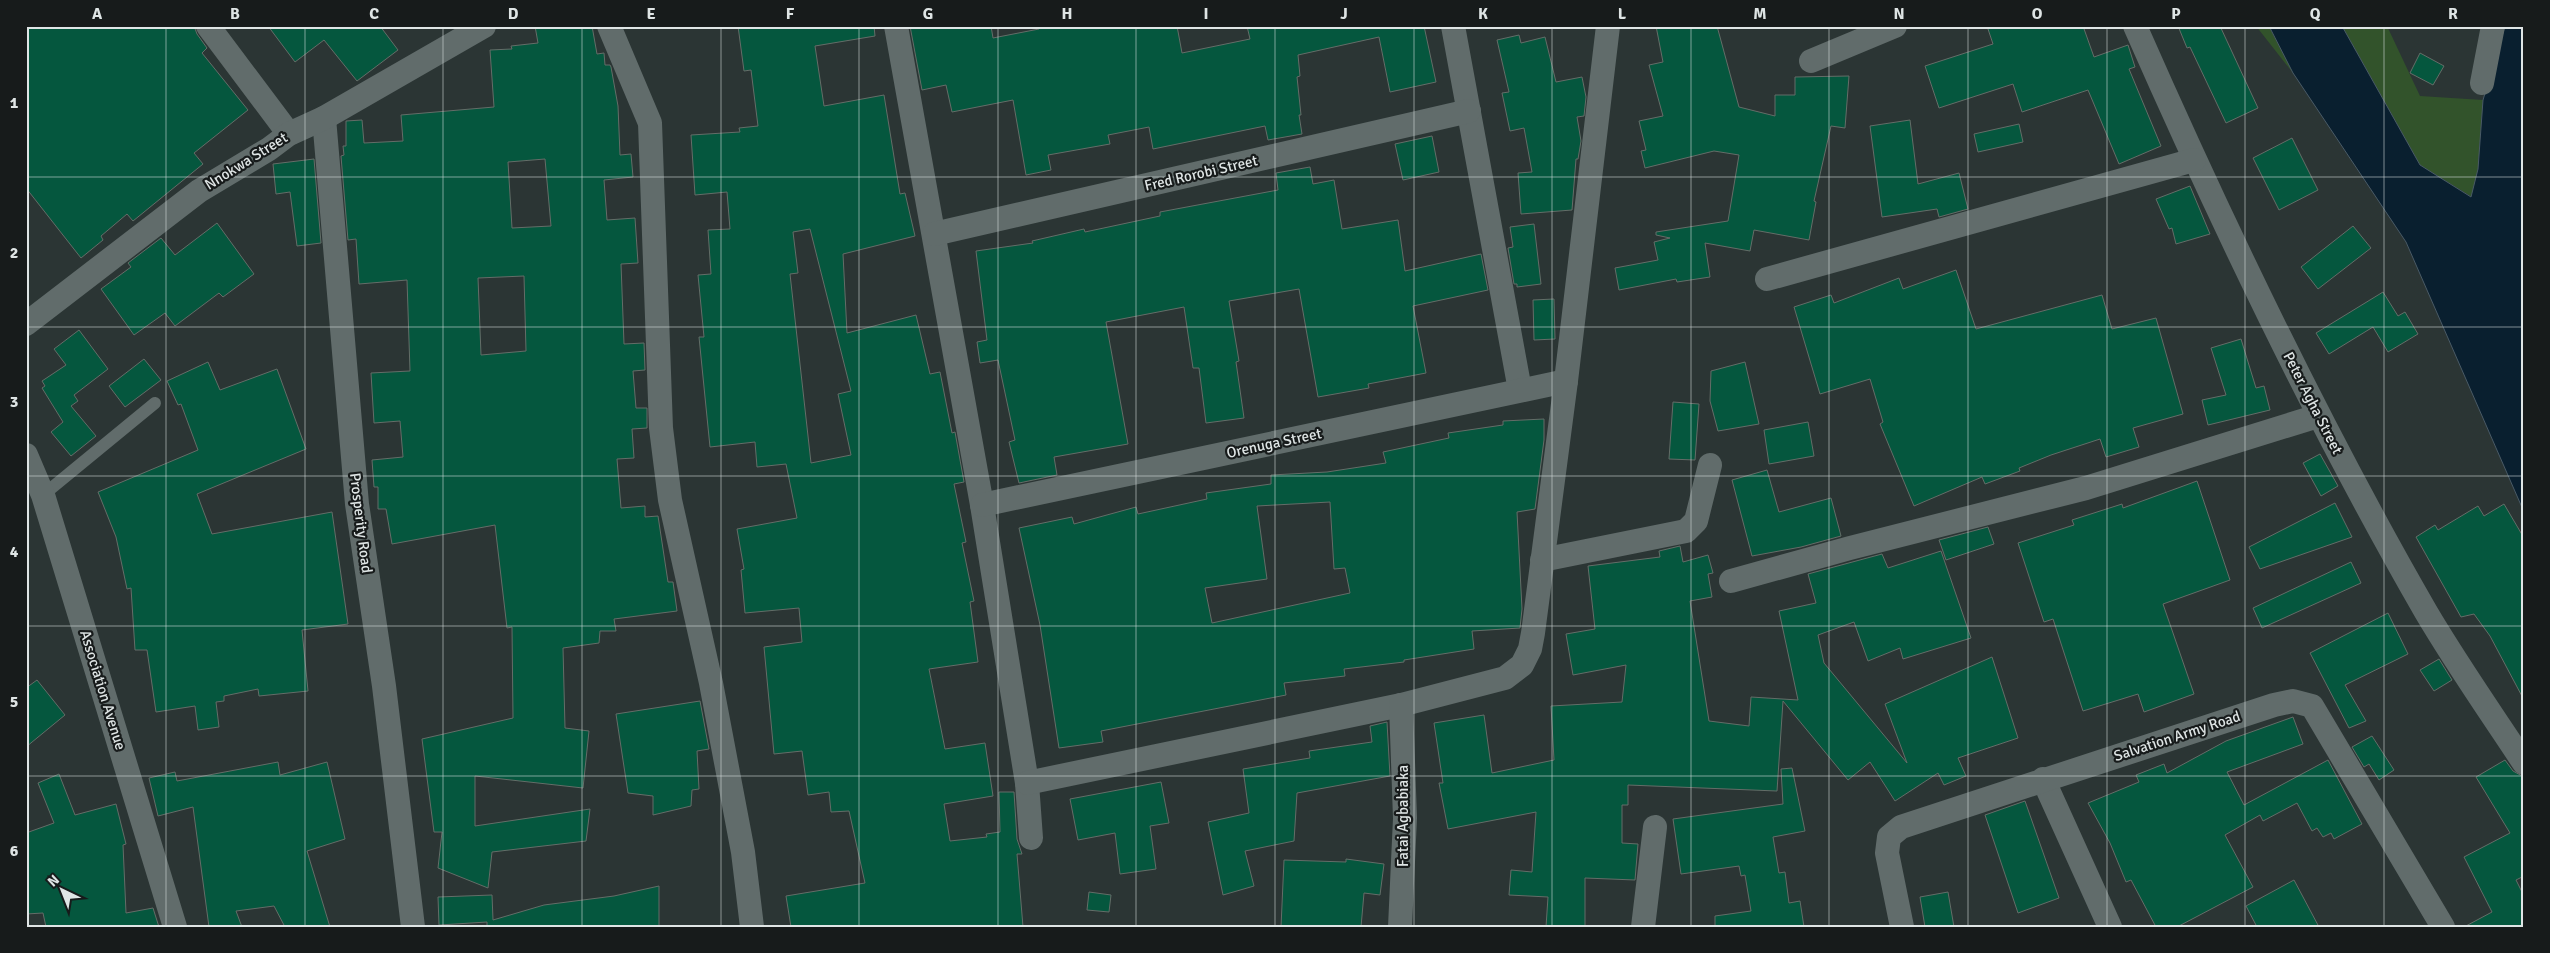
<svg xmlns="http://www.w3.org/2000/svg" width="2550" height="953" viewBox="0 0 2550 953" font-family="Signika,sans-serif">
<rect width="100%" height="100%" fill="#2b3534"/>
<g fill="#32532b">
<path d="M2256 26H2269L2293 73Z"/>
<path d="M2342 26H2387L2420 96 2483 100 2478 169 2472 197 2420 165Z"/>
</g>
<path fill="#091f2f" stroke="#495a66" d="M2269 26H2342L2420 165 2471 197 2478 169 2483 100 2505 26H2524V512L2406 242 2293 73Z"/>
<g fill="#05573e" stroke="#646d68" fill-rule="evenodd">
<path d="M26 26H194L197 34 207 48 202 53 248 110 194 153 203 164 133 221 127 214 101 236 103 240 81 258 26 188Z"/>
<path d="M268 26H380L398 50 357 81 324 40 295 62Z"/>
<path d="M535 26H592L597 54 604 53 605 65H610L611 67 618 106 620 155 631 154 633 177 604 180 607 220 635 218 638 263 621 264 624 344 644 343 645 370 633 371 636 408H647V428L632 429 634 458 617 459 621 508 645 506V517L658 516 668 582H673L677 611 614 619 616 631H600L599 643 563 648 565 728 589 731 583 788 475 776V826L590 809 586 841 492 852 488 888 438 868 442 832H434L422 739 513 718 512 627 507 628 495 525 392 544 386 509H378V487H374L372 460 403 457 400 421 374 423 371 373 410 371 407 280 359 284 356 239 348 240 341 156 344 155 343 146H346V121L362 120 364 143 403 141 401 115 494 107 490 50 512 49 511 46 538 43ZM545 159 551 226 512 228 508 162ZM524 276 526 351 481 355 478 278Z"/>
<path d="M738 26H874L875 36 815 46 824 106 884 95 900 194 905 193 915 236 843 254 847 333 916 315 930 374 940 372 952 433 955 432 964 482 954 484 966 542 962 543 974 601 970 602 978 662 929 669 945 749 985 743 993 796 944 804 950 841 987 837 986 834 1000 832 999 792H1014L1017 839 1022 854H1017L1023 927H791L786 896 865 883 849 811 831 812 829 792 808 795 802 751 774 754 764 647 802 642 799 608 745 613 741 570 744 569 737 529 797 518 786 464 757 467 755 442 710 447 699 337H704L698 275 711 274 708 230 730 229 727 192 695 195 691 135 740 132 739 128 758 126 751 70 744 71ZM810 229 851 391 838 394 851 455 811 463 790 274 798 273 793 232Z"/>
<path d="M910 26H991L993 38 1039 29 1038 26H1177L1182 53 1250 39 1247 26H1424L1436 82 1390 92 1379 37 1298 55 1300 76 1297 77 1301 115H1299L1302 134 1268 140 1265 126 1153 149 1149 127 1108 135 1110 144 1048 155 1051 170 1026 175 1013 100 952 112 946 85 922 90Z"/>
<path d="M1656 26H1717L1739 107 1775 116V95H1795V77L1849 76 1845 128 1831 126 1814 201 1816 202 1809 240 1754 230 1750 251 1705 243 1710 277 1677 282 1676 279 1619 290 1615 268 1658 260 1654 242 1670 238 1656 235V232L1728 221 1739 155 1714 151 1645 168 1641 151 1646 150 1639 121 1663 116 1649 65 1663 62Z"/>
<path d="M1987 26H2083L2094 57 2128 45 2135 67 2129 69 2161 146 2119 164 2088 90 2022 112 2013 84 1939 108 1925 66 1993 44Z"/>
<path d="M2178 26H2220L2258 108 2226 123 2190 47 2187 48Z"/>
<path d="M1519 35 1521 43 1545 37 1556 82 1582 77 1586 97 1584 116 1577 117 1581 141 1578 159H1576L1572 210 1521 214 1518 173 1532 172 1524 128 1510 131 1502 93 1509 92 1497 40Z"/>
<path d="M2420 53 2444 66 2433 85 2410 73Z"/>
<path d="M1910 120 1918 184 1959 173 1968 209 1939 217 1937 209 1882 217 1870 126Z"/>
<path d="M2019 124 2023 142 1978 152 1974 134Z"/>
<path d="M1432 136 1439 172 1403 180 1395 144Z"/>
<path d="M2292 138 2318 190 2279 210 2253 158Z"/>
<path d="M314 159 321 243 297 246 290 192 276 194 273 164Z"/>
<path d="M1310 167 1313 184 1334 180 1342 229 1398 220 1405 271 1481 254 1488 290 1413 306 1426 373 1368 384 1369 388 1318 397 1299 289 1229 301 1239 361 1236 362 1244 418 1206 423 1199 368H1193L1184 307 1106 322 1128 444 1054 457 1057 475 1019 483 1009 442 1015 440 998 360 980 363 977 342 987 340 976 251 1033 243 1032 241 1084 229 1085 232 1160 216V212L1278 190 1276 173Z"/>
<path d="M2190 186 2210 234 2176 244 2172 228 2169 229 2156 199Z"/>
<path d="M217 223 254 274 223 297 219 293 175 326 165 313 134 335 101 289 131 267 128 263 161 238 175 255Z"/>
<path d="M1534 224 1541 284 1517 287V284H1514L1508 248 1513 247 1510 227Z"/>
<path d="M2353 226 2371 248 2318 289 2301 267Z"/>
<path d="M1956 270 1976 329 2102 295 2112 329 2156 318 2183 414 2133 428 2139 447 2106 457 2100 439 2051 455 2019 468 2020 471 1985 484 1982 477 1914 506 1880 424 1883 422 1870 379 1820 394 1794 307 1831 295 1834 303 1899 278 1903 289Z"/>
<path d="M2383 292 2398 316 2405 312 2418 334 2388 352 2373 327 2329 354 2316 333Z"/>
<path d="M1554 299 1555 339 1534 340 1533 300Z"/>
<path d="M79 330 108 369 74 395 78 401 71 406 96 436 71 456 51 432 63 422 42 388 45 386 42 381 66 365 54 349Z"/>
<path d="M2241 339 2256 388 2264 386 2270 410 2208 425 2202 400 2226 395 2211 348Z"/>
<path d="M144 359 161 380 125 407 109 386Z"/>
<path d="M208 362 220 390 277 369 306 449 197 494 212 534 332 512 348 624 302 630 308 691 259 696 258 689 224 696V701L216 702 219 727 198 730 195 706 156 712 147 650H135L131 588 127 589 116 537 98 492 198 450 181 404 178 405 167 381Z"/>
<path d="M1745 362 1759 424 1718 431 1710 401 1711 371Z"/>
<path d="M1673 402 1699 404 1695 460 1669 459Z"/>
<path d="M1544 419V440L1535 509 1517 512 1522 609 1520 628 1472 631 1474 649 1404 660V662L1344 669 1345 676 1284 683 1286 695 1101 731 1103 742 1059 748 1040 625 1019 528 1072 517 1074 524 1136 507 1138 514 1207 499 1206 493 1271 484V475L1327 472 1386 463 1383 452 1449 438 1448 433 1503 425V421ZM1330 502 1334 569 1345 568 1350 593 1212 623 1205 588 1267 579 1257 506Z"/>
<path d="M1808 422 1814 456 1769 464 1764 430Z"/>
<path d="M2320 454 2338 486 2321 496 2303 463Z"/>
<path d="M1767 470 1779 512 1831 498 1841 536 1801 547 1752 556 1732 480Z"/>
<path d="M2197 481 2230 580 2163 604 2194 694 2144 712 2138 694 2083 711 2053 619 2044 622 2018 543 2074 525 2072 520 2122 504 2123 508Z"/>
<path d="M2335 503 2352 537 2260 569 2249 547Z"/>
<path d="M2504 504 2524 538V700L2490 636 2474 614 2461 617 2416 537 2435 525 2438 530 2478 506 2484 516Z"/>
<path d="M1988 527 1994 544 1946 560 1939 540Z"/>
<path d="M1680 546 1683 562 1708 555 1713 573 1708 574 1712 597 1690 601 1709 721 1749 726 1751 697 1798 700 1779 611 1816 603 1808 574 1882 554 1888 568 1941 551 1971 638 1903 659 1900 648 1868 661 1854 622 1818 635 1824 663 1907 763 1885 704 1992 657 2018 738 1958 758 1966 776 1944 785 1938 773 1895 801 1870 762 1848 780 1783 701 1777 791 1628 785V805H1622V843L1638 844 1635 880 1585 878V927H1546L1548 897 1509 895 1511 870 1532 872 1536 812 1448 829 1439 783H1443L1434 723 1484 715 1492 773 1554 760 1551 706 1622 702 1626 665 1573 675 1566 634 1595 629 1588 566 1660 557 1659 551Z"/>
<path d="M2351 562 2361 583 2262 628 2253 608Z"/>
<path d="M2388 613 2408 654 2345 685 2366 721 2349 728 2310 653Z"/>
<path d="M2439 659 2452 680 2434 691 2420 670Z"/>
<path d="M37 680 65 715 26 747V688Z"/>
<path d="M700 701 709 749 697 751 699 789 692 790 691 806 653 815V796L628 793 616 714Z"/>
<path d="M2293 717 2303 744 2227 772 2244 805 2328 760 2362 824 2334 839 2331 833 2323 837 2317 828 2312 831 2297 803 2263 821 2260 815 2225 835 2253 887 2177 927H2156L2131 880 2126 882 2110 843 2088 803 2139 782 2136 775 2164 764 2167 773 2226 741Z"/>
<path d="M1387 722 1390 776 1297 793 1294 841 1245 851 1254 886 1223 895 1208 822 1249 813 1243 769 1310 758 1309 751 1372 742 1370 726Z"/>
<path d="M2372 736 2394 770 2379 780 2369 764 2364 767 2352 747Z"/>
<path d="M2505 760 2513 771 2524 777V876L2516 880 2524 896V927H2464L2492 912 2464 857 2510 833 2476 777Z"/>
<path d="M278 762 280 775 327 762 345 839 307 851 330 927H285L274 906 236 911 242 927H209L193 807 158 816 149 778 175 772 177 781Z"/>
<path d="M1792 768 1805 831 1773 837 1779 873 1785 872 1789 903 1800 901 1804 927H1715V916L1751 911 1745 875 1741 876 1739 866 1681 874 1673 819 1783 804 1781 769Z"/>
<path d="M59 774 75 815 116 804 126 844 123 845 126 913 153 908 159 927H46L43 913 26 914V833L54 823 38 783Z"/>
<path d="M1161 782 1169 823 1150 826 1156 869 1120 874 1115 833 1078 840 1070 799Z"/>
<path d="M2025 801 2059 898 2018 913 1985 815Z"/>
<path d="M1346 859 1384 864 1380 895 1364 893 1361 927H1281L1284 860 1346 862Z"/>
<path d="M2294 880 2319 927H2257L2246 906Z"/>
<path d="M659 886V927H487V922L439 925 438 897 492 895 493 920 544 905 614 896Z"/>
<path d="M1089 892 1111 895 1109 912 1087 910Z"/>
<path d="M1948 892 1954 927H1925L1920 897Z"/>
</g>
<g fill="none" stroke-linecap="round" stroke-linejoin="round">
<path stroke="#616c6b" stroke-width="12" d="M43 495 155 403"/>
<g stroke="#616c6b" stroke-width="24">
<path d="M208 26 289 134"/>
<path d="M609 26 650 123 661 428 670 500 711 683 743 852 752 927"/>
<path d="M896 26 982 505 1027 783 1031 838"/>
<path d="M1453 26 1520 390"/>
<path d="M2135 26C2223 226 2317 423 2426 612 2456 663 2491 713 2524 763"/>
<path d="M1811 61 1895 26"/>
<path d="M2482 83 2493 26"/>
<path d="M324 118 357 504 384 686 413 927"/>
<path d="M934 234 1469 111"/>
<path d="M1767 279 2194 160"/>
<path d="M26 324 199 191 269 149 289 134 324 118 484 26"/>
<path d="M26 455 43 495 175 927"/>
<path d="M982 505 1566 381"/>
<path d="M1542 560 1686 531 1696 521 1710 465"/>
<path d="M1731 581 1850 548 2086 488 2318 416"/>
<path d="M2043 779 2110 927"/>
<path d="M1027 783 1401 705 1505 678 1522 665 1530 649 1533 633 1566 381 1608 26"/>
<path d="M1400 927 1405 818 1401 705"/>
<path d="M1643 927 1655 827"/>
<path d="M1902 927 1887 853 1889 837 1901 827 2274 705 2293 701 2312 706 2443 927"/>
</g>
</g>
<path fill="none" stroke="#dfe5e5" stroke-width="1" stroke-opacity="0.55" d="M166 26V927M305 26V927M443 26V927M582 26V927M721 26V927M859 26V927M998 26V927M1136 26V927M1275 26V927M1414 26V927M1552 26V927M1691 26V927M1829 26V927M1968 26V927M2107 26V927M2245 26V927M2384 26V927M26 177H2524M26 327H2524M26 476H2524M26 626H2524M26 776H2524"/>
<g text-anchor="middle" stroke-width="4.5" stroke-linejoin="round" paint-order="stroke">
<g font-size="15" fill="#dfe5e5" stroke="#171b1b">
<text transform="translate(246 161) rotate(-32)" y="5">Nnokwa Street</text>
<text transform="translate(1201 173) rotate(-13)" y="5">Fred Rorobi Street</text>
<text transform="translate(2313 403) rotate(63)" y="5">Peter Agha Street</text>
<text transform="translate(1274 443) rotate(-12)" y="5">Orenuga Street</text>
<text transform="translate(361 523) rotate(83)" y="5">Prosperity Road</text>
<text transform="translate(103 690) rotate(73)" y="5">Association Avenue</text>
<text transform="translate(2177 736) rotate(-18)" y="5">Salvation Army Road</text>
<text transform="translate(1403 816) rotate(-90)" y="5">Fatai Agbabiaka</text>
</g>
</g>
<rect width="2550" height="953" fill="none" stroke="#171b1b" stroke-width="55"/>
<g transform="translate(62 890) rotate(317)" stroke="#171b1b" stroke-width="4" paint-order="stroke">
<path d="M0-4L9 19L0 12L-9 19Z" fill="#dfe5e5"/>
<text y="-8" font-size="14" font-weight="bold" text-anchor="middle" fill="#dfe5e5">N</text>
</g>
<rect x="28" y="28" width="2494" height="898" fill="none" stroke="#dfe5e5" stroke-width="2"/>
<g font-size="16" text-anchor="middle" font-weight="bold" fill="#dfe5e5">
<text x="97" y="19">A</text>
<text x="235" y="19">B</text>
<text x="374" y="19">C</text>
<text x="513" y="19">D</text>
<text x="651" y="19">E</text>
<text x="790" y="19">F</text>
<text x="928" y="19">G</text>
<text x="1067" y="19">H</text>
<text x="1206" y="19">I</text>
<text x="1344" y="19">J</text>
<text x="1483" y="19">K</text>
<text x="1622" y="19">L</text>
<text x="1760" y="19">M</text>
<text x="1899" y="19">N</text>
<text x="2037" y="19">O</text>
<text x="2176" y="19">P</text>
<text x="2315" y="19">Q</text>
<text x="2453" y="19">R</text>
<text x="14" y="108">1</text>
<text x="14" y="258">2</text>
<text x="14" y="407">3</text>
<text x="14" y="557">4</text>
<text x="14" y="707">5</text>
<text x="14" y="856">6</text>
</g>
</svg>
